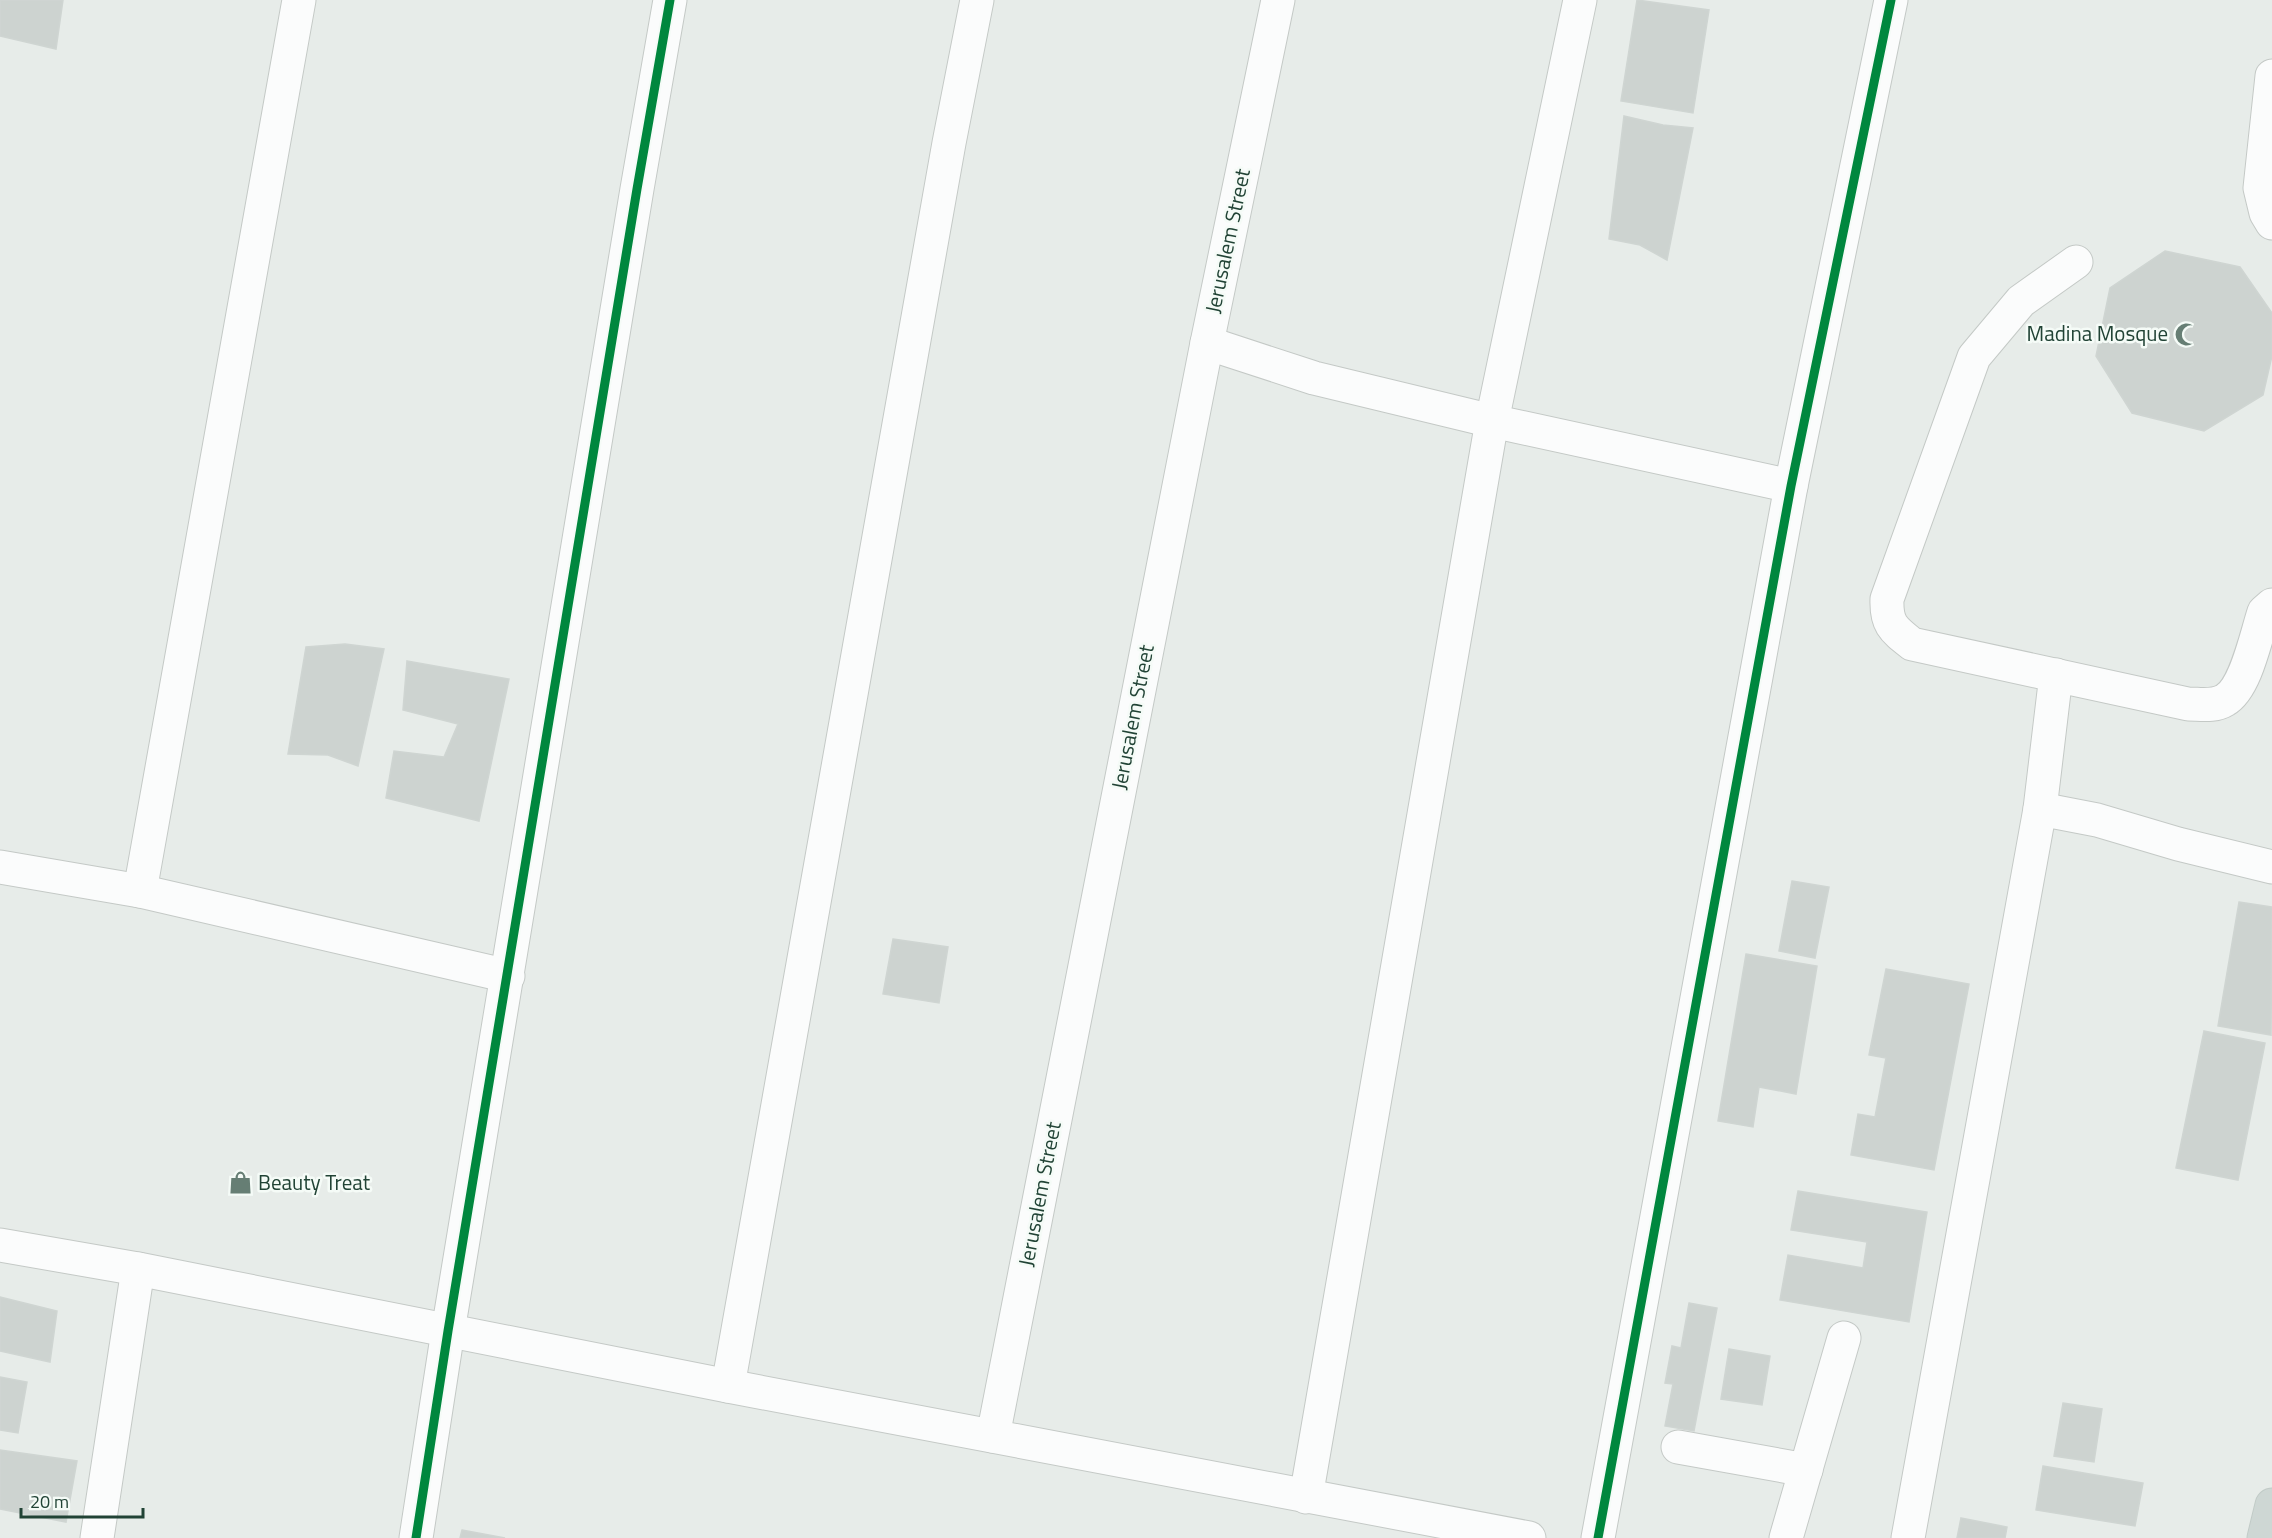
<svg xmlns="http://www.w3.org/2000/svg" width="2272" height="1538" viewBox="0 0 2272 1538" font-family="'Titillium Web',sans-serif">
<rect width="100%" height="100%" fill="#e7ece9"/>
<g fill="#cdd3d0" stroke="#cfd5d2" stroke-width="1.5">
<path d="M0 0H63L56 49 0 36Z"/>
<path d="M1637 0 1709 10 1693 113 1621 101Z"/>
<path d="M1624 116 1663 125 1693 128 1667 260 1640 245 1609 239Z"/>
<path d="M2165 251 2240 267 2272 313V356L2263 395 2204 431 2132 413 2096 356 2110 288Z"/>
<path d="M345 644 384 649 358 766 328 755 288 754 306 647Z"/>
<path d="M407 661 509 679 479 821 386 798 394 751 444 757 458 724 403 710Z"/>
<path d="M1792 881 1829 887 1815 958 1779 951Z"/>
<path d="M2239 902 2272 907 2271 1035 2218 1026Z"/>
<path d="M893 939 948 947 939 1003 883 994Z"/>
<path d="M1746 954 1817 966 1796 1094 1759 1087 1753 1127 1718 1121Z"/>
<path d="M1886 969 1969 984 1934 1170 1851 1155 1858 1114 1875 1117 1886 1058 1869 1055Z"/>
<path d="M2204 1031 2265 1043 2238 1180 2176 1168Z"/>
<path d="M1798 1191 1927 1212 1909 1322 1780 1300 1788 1255 1863 1268 1867 1242 1791 1230Z"/>
<path d="M0 1297 57 1311 50 1362 0 1351Z"/>
<path d="M1689 1303 1717 1308 1694 1431 1665 1426 1673 1384 1665 1383 1672 1346 1681 1348Z"/>
<path d="M1729 1349 1770 1356 1762 1405 1721 1399Z"/>
<path d="M0 1377 27 1382 18 1433 0 1430Z"/>
<path d="M2063 1403 2102 1409 2094 1462 2054 1456Z"/>
<path d="M0 1450 77 1461 66 1522 0 1509Z"/>
<path d="M2043 1466 2143 1483 2135 1526 2036 1510Z"/>
<path d="M1961 1518 2007 1527 2005 1538H1957Z"/>
<path d="M462 1530 505 1538H460Z"/>
</g>
<g fill="none" stroke-linecap="round" stroke-linejoin="round">
<defs>
<g id="minor">
<path d="M2272 76 2260 188 2266 213 2272 223"/>
<path d="M2076 262 2021 301 1974 357 1887 599C1886 624 1893 629 1912 644L2188 704C2200 704 2214 707 2225 700 2246 688 2256 636 2264 612L2272 605"/>
<path d="M1207 343 1314 378 1492 421 1791 486"/>
<path d="M2040 809 2056 675"/>
<path d="M0 867 140 891 508 976"/>
<path d="M140 891 299 0"/>
<path d="M0 1245 138 1269 728 1386 1529 1538"/>
<path d="M728 1386 949 143 977 0"/>
<path d="M993 1436 1207 343 1278 0"/>
<path d="M1678 1447 1806 1470"/>
<path d="M1306 1497 1492 421 1580 0"/>
<path d="M97 1538 138 1269"/>
<path d="M416 1538 448 1331 637 189 670 0"/>
<path d="M1598 1538 1791 486 1891 0"/>
<path d="M1786 1538 1844 1338"/>
<path d="M1908 1538 2040 809 2097 820 2178 844 2272 867"/>
</g>
<path id="major" d="M2264 1538 2272 1505"/>
</defs>
<use href="#minor" stroke="#c4c9c6" stroke-width="35"/>
<use href="#major" stroke="#c1cbc7" stroke-width="35"/>
<use href="#minor" stroke="#fbfcfc" stroke-width="33"/>
<use href="#major" stroke="#ced7d4" stroke-width="33"/>
<defs>
<g id="cycleway">
<path d="M416 1538 448 1331 637 189 670 0"/>
<path d="M1598 1538 1791 486 1891 0"/>
</g>
</defs>
<use href="#cycleway" stroke="#f5fbf7" stroke-width="13"/>
<use href="#cycleway" stroke="#00873e" stroke-width="9"/>
</g>
<defs>
<symbol id="mosque-bare" viewBox="-9 -9 18 18"><path d="M3.5-4.9A6 6 0 1 0 3.5 4.9A5 5 0 1 1 3.5-4.9Z" fill="#667e74" stroke="#f5fbf7" stroke-width="2.5" paint-order="stroke"/></symbol>
<symbol id="shop-bare" viewBox="-9 -9 18 18"><path d="M-5-2.5h2.3a2.7 3.5 0 0 1 5.4 0H5L5.5 6h-11ZM-1.5-2.5h3a1.5 2.3 0 0 0-3 0Z" fill="#667e74" stroke="#f5fbf7" stroke-width="2.5" paint-order="stroke"/></symbol>
</defs>
<g fill-rule="evenodd">
<use href="#mosque-bare" x="2170" y="318" width="33" height="33"/>
<use href="#shop-bare" x="224" y="1166" width="33" height="33"/>
</g>
<g text-anchor="middle" stroke-width="5" stroke-linejoin="round" paint-order="stroke">
<g font-size="21" fill="#214335" stroke="#f5fbf7">
<text transform="translate(1228 241) rotate(-78)" y="7">Jerusalem Street</text>
<text transform="translate(1133 717) rotate(-79)" y="7">Jerusalem Street</text>
<text transform="translate(1040 1194) rotate(-79)" y="7">Jerusalem Street</text>
</g>
<g font-size="21" fill="#214335" stroke="#f5fbf7" text-anchor="end">
<text x="2168" y="341">Madina Mosque</text>
<text x="258" y="1190" text-anchor="start">Beauty Treat</text>
</g>
</g>
<path d="M21 1508v9h122v-9" fill="none" stroke="#214335" stroke-width="3"/>
<text x="30" y="1508" font-size="18" fill="#214335" stroke="#f5fbf7" stroke-width="4.5" paint-order="stroke">20 m</text>
</svg>
